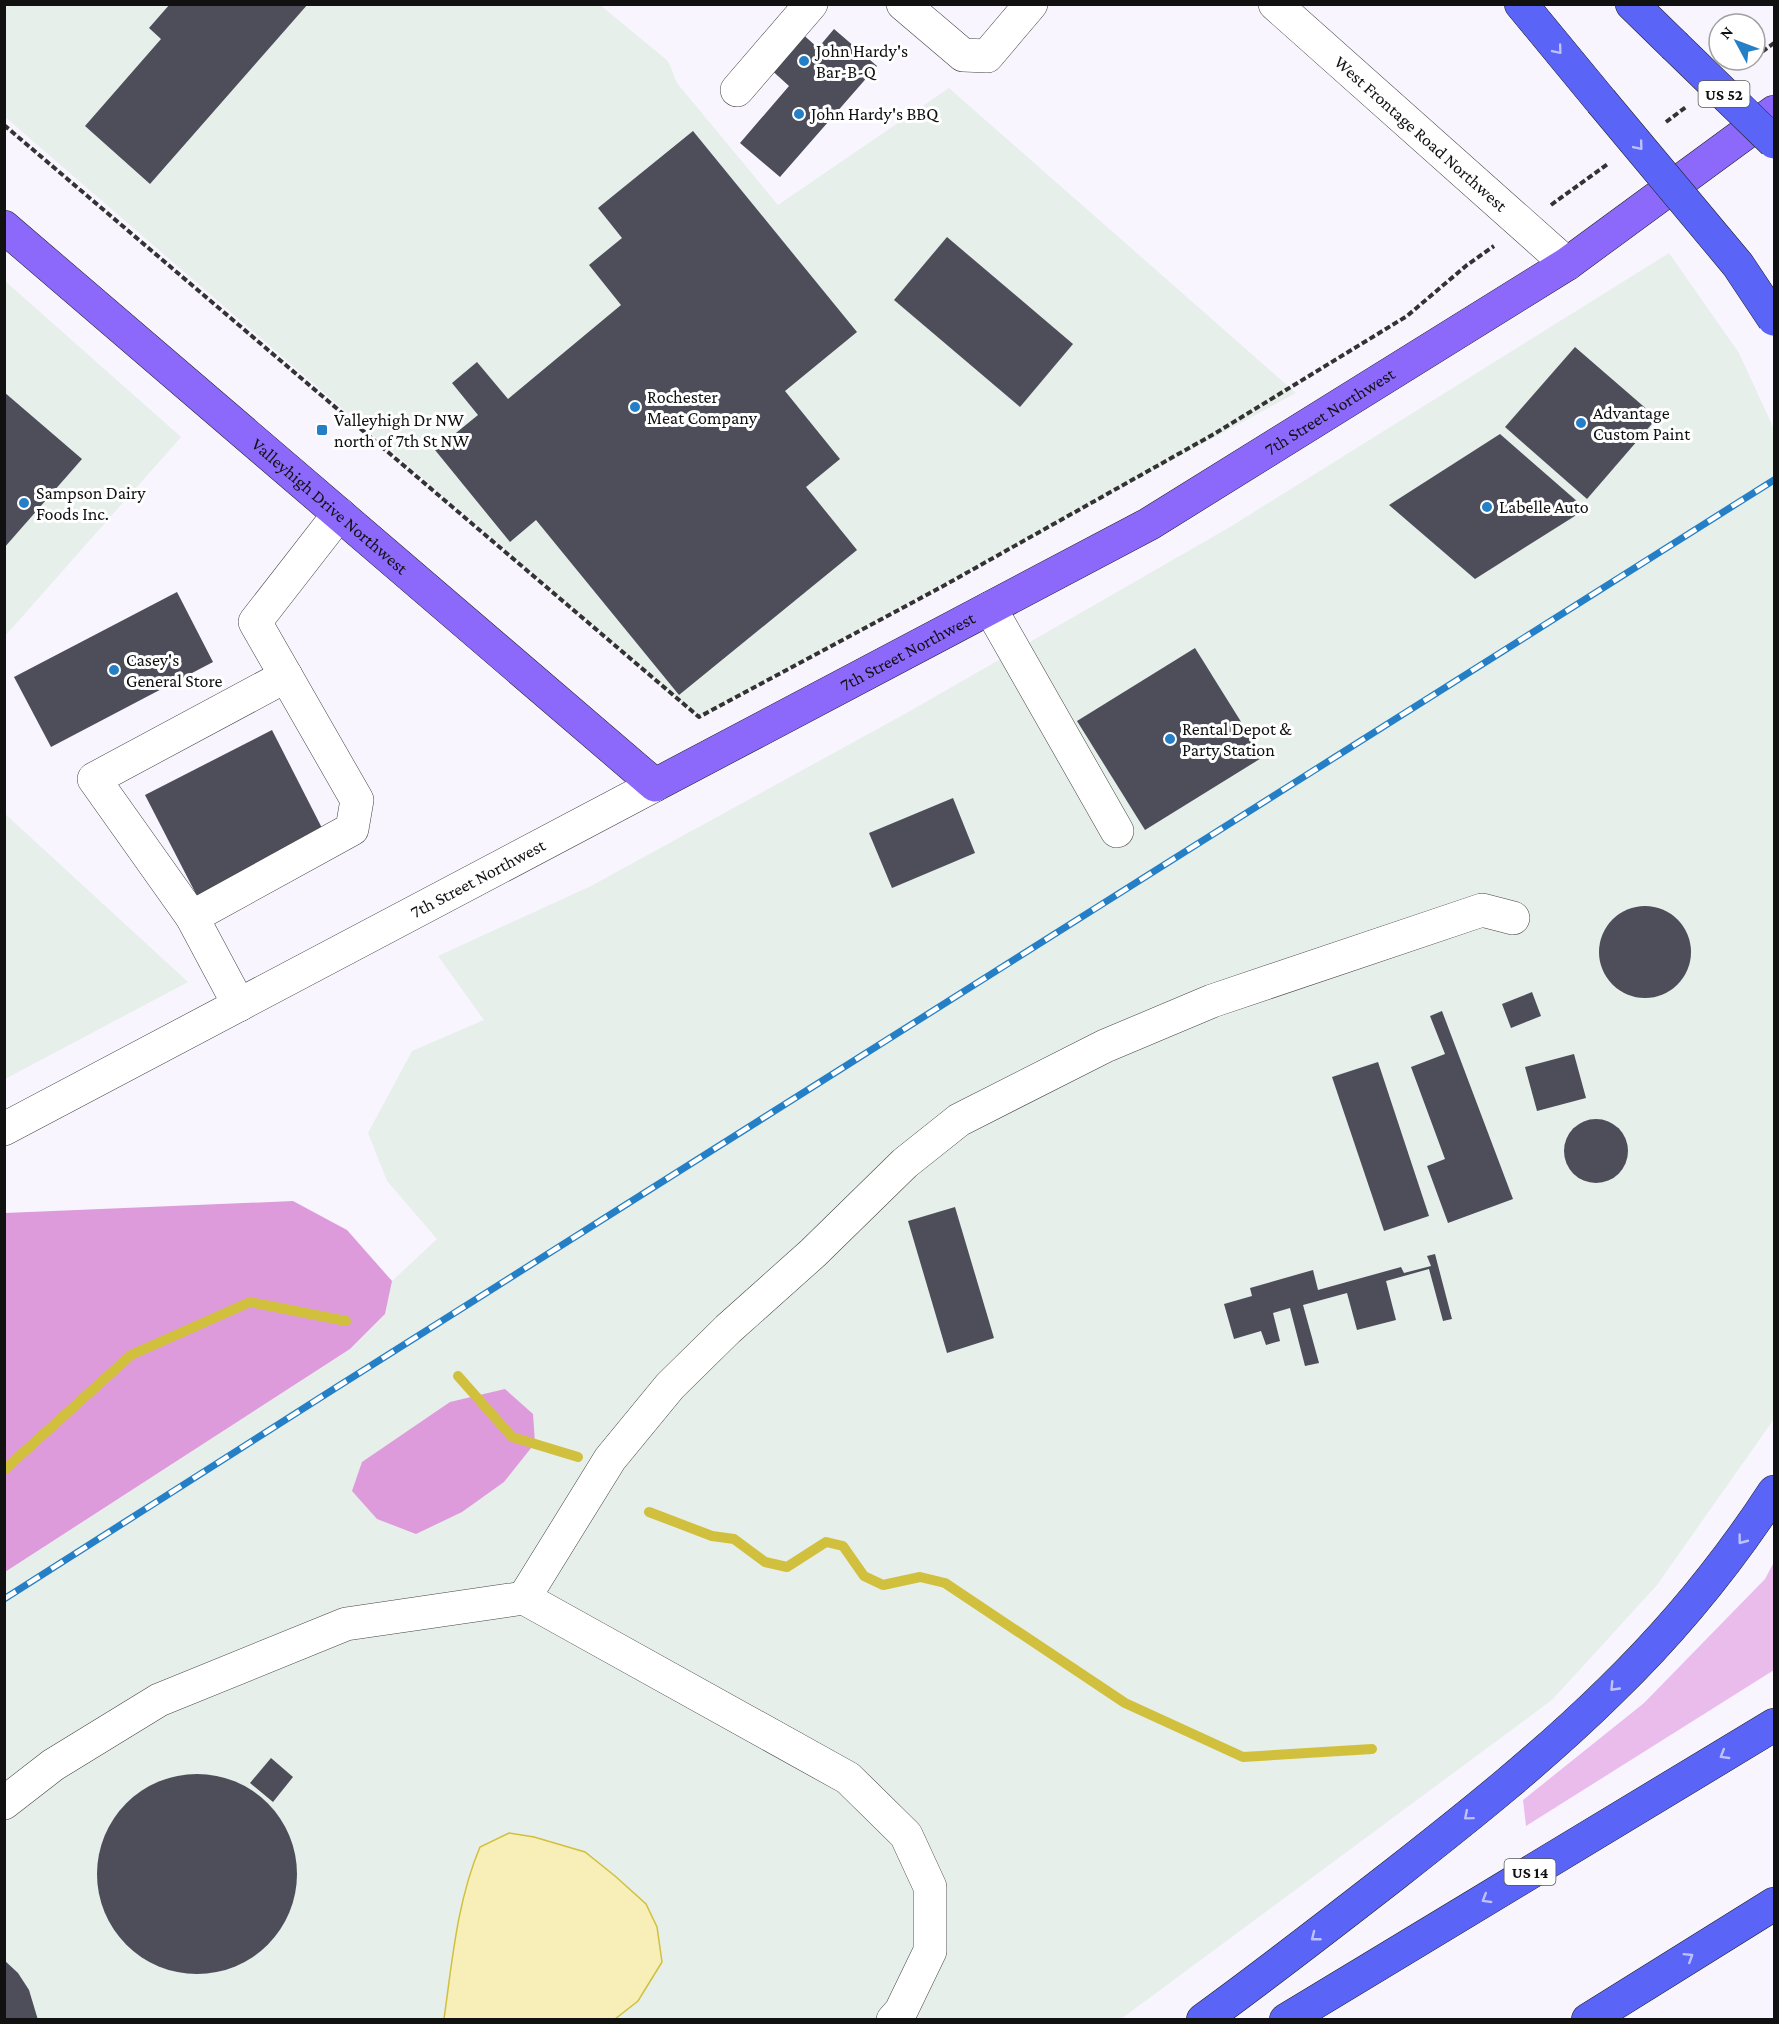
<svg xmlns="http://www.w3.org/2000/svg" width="1779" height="2024" viewBox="0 0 1779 2024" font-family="'Crimson Pro',serif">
<rect width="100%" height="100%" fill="#f8f5ff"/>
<g fill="#e6efe9">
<path d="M5 5H600L668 61 677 83 778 205 949 88 1296 393 699 717 5 117Z"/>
<path d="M1669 253 1739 353 1774 429V1419L1657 1585 1552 1700 1121 2019 5 2020V1572L350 1349 385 1314 392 1281 437 1239 387 1181 368 1133 412 1051 484 1020 438 956 591 886 903 715 1230 527Z"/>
<path d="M5 281 181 437 5 636Z"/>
<path d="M4 813 188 982 5 1079H4Z"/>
</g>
<path fill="#eabcec" d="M1774 1562V1670L1526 1826 1523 1800 1644 1703 1765 1579Z"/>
<g fill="#dd9bdb">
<path d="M293 1201 347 1230 392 1281 385 1314 350 1349 5 1572V1213Z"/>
<path d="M505 1389 533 1414 535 1443 504 1482 462 1512 416 1534 377 1519 352 1491 362 1462 450 1402Z"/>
</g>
<path fill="#f8efb8" stroke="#d1c03d" stroke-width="1.5" d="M509 1833 534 1837 585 1852 615 1876 646 1904 657 1927 662 1962 638 2001 615 2019H444C452 1963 457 1901 480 1847Z"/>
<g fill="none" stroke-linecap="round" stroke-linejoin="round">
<g stroke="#d1c03d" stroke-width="10">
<path d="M458 1376 512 1437 578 1457"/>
<path d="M4 1470 131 1355 250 1302 346 1321"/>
<path d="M649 1512 712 1536 734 1539 765 1562 787 1567 826 1542 843 1546 864 1576 883 1585 920 1577 945 1583 1125 1703 1243 1757 1372 1749"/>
</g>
</g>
<g fill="#4d4e5a">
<path d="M170 4H308L150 184 85 126 161 39 149 28Z"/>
<path d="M834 29 877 66 780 177 740 143 789 86 767 66 798 30 818 48Z"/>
<path d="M693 131 857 332 785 391 840 459 806 487 857 550 679 695 536 520 510 542 435 450 478 415 452 383 477 362 508 399 621 305 589 265 622 238 598 208Z"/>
<path d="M947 237 1073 344 1020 407 894 300Z"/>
<path d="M1575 347 1657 418 1587 499 1505 427Z"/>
<path d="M4 392 82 459 4 548Z"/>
<path d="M1500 434 1586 509 1475 579 1389 505Z"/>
<path d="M177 592 213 662 51 747 14 677Z"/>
<path d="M1195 648 1263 757 1145 830 1077 721Z"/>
<path d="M272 730 323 830 197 896 145 795Z"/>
<path d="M953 798 975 853 892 888 869 833Z"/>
<circle cx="1645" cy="952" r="46"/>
<path d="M1532 992 1541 1016 1511 1028 1502 1004Z"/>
<path d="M1442 1011 1513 1199 1448 1223 1427 1166 1445 1159 1411 1067 1445 1054 1430 1016Z"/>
<path d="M1574 1054 1586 1098 1537 1111 1525 1067Z"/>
<path d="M1378 1062 1429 1216 1384 1231 1332 1077Z"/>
<circle cx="1596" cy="1151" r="32"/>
<path d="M955 1207 994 1338 947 1353 908 1221Z"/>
<path d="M1435 1254 1452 1319 1443 1321 1429 1269 1386 1281 1396 1320 1357 1330 1347 1293 1303 1305 1319 1363 1305 1366 1290 1308 1273 1313 1280 1341 1266 1345 1261 1331 1234 1339 1224 1304 1252 1296 1250 1288 1313 1270 1318 1290 1401 1267 1404 1273 1431 1266 1427 1256Z"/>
<path d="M271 1758 293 1777 273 1802 250 1783Z"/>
<circle cx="197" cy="1874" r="100"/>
<path d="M4 1960 18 1973 29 1990 38 2020H4Z"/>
</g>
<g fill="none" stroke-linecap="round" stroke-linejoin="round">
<defs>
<g id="minor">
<path d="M903 4 963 55 987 56 1031 4"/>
<path id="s1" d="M1275 4 1567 264"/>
<path d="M737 90 811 4"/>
<path d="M990 608 1117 831"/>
<path d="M192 917 94 779 286 676"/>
<path d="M239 1005 192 917 352 829 357 800 255 622 339 514"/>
<path id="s2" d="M4 1129 655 785"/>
<path d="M524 1598 610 1459 670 1386 728 1329 813 1253 905 1163 959 1120 1105 1046 1212 1001 1482 910 1513 918"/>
<path d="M4 1803 53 1765 159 1700 346 1624 524 1598 848 1778 906 1835 930 1887V1951L901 2011 893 2020"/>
</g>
<g id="major">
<path id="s3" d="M4 227 655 785 1149 524 1567 264 1774 112"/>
</g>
<g id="highway">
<path d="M1521 4 1601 101"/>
<path d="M1632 4 1674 45"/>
<path d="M1203 2020C1269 1972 1332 1923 1395 1874 1469 1816 1543 1757 1610 1691 1672 1631 1727 1564 1774 1492"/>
<path d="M1286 2020 1774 1725"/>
<path d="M1588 2020 1774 1904"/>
</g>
</defs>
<use href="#minor" stroke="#444" stroke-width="34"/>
<use href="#major" stroke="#222" stroke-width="34"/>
<use href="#highway" stroke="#222" stroke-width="34"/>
<g stroke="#333" stroke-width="4" stroke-dasharray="6 3" stroke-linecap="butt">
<path d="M1755 57 1774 43"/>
<path d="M1743 65 1751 60"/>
<path d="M1666 122 1686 107"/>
<path d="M4 125 699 717 945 585 1214 434 1407 316 1467 265 1494 246"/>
<path d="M1551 205 1609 163"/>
</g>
<use href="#minor" stroke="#fff" stroke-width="33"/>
<use href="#major" stroke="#8c69fb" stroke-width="33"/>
<use href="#highway" stroke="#5a64f7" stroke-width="33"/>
<defs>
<path id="rail" d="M4 1599 337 1387 1774 480"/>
</defs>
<use href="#rail" stroke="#247fc6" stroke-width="7"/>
<use href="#rail" stroke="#fff" stroke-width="4.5" stroke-dasharray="14" stroke-linecap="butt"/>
<defs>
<g id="highway-bridge">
<path d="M1674 45 1774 142"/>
<path d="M1601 101 1738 265 1774 319"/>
</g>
</defs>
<use href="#highway-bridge" stroke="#222" stroke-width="34" stroke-linecap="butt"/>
<use href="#highway-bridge" stroke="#5a64f7" stroke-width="33"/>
</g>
<defs><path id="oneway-chevron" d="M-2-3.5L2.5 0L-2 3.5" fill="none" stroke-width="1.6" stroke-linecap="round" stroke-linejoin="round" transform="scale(1.5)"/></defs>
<g stroke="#bdc1fc">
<use href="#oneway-chevron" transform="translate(1558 50) rotate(50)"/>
<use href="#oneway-chevron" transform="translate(1639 146) rotate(50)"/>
<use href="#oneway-chevron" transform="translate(1742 1540) rotate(127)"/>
<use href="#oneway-chevron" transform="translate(1614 1687) rotate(134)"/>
<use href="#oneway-chevron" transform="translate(1724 1755) rotate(149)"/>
<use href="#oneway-chevron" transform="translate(1468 1816) rotate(140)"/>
<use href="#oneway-chevron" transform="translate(1486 1899) rotate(149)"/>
<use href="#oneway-chevron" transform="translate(1315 1937) rotate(142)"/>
<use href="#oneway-chevron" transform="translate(1689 1957) rotate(-32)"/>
</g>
<g fill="#247fc6" stroke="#fff" stroke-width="2">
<circle cx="804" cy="61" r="6"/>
<circle cx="799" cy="114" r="6"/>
<circle cx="635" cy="407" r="6"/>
<circle cx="1581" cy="423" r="6"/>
<rect x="316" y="424" width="12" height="12" rx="3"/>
<circle cx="24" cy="503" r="6"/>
<circle cx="1487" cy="507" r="6"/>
<circle cx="114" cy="670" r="6"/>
<circle cx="1170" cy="739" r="6"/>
</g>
<g text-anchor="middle" stroke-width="6" stroke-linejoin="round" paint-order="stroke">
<g fill="#fff" stroke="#585858" stroke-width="1.5">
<rect x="1698.5" y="81" width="51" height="26" rx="4.5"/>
<rect x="1504.5" y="1859" width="51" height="26" rx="4.5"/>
</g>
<g font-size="16" font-weight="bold" fill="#111">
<text x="1724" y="100">US 52</text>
<text x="1530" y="1878">US 14</text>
</g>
<g font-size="18" fill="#111" stroke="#fff" text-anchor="start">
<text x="816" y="57">John Hardy's<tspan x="816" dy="21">Bar-B-Q</tspan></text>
<text x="811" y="120">John Hardy's BBQ</text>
<text x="647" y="403">Rochester<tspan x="647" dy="21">Meat Company</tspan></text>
<text x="1593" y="419">Advantage<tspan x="1593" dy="21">Custom Paint</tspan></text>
<text x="334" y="426">Valleyhigh Dr NW<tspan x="334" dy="21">north of 7th St NW</tspan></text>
<text x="36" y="499">Sampson Dairy<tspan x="36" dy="21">Foods Inc.</tspan></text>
<text x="1499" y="513">Labelle Auto</text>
<text x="126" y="666">Casey's<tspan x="126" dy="21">General Store</tspan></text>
<text x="1182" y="735">Rental Depot &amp;<tspan x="1182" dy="21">Party Station</tspan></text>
</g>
<g font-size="18" fill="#111" stroke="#fff">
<text dy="6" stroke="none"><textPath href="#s1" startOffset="195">West Frontage Road Northwest</textPath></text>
<text dy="6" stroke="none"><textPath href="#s3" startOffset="1629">7th Street Northwest</textPath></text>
<text dy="6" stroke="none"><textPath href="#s3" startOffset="429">Valleyhigh Drive Northwest</textPath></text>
<text dy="6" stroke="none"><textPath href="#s3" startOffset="1143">7th Street Northwest</textPath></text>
<text dy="6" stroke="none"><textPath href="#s2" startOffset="536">7th Street Northwest</textPath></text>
</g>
</g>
<rect width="1779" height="2024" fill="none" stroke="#111111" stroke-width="12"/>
<g transform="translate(1737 42) rotate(311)"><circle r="28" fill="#ffffff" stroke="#a0a0a0" stroke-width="1.5"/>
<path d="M0-4.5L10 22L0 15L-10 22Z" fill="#247fc6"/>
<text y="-9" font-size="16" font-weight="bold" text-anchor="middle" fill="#111111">N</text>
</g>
</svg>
